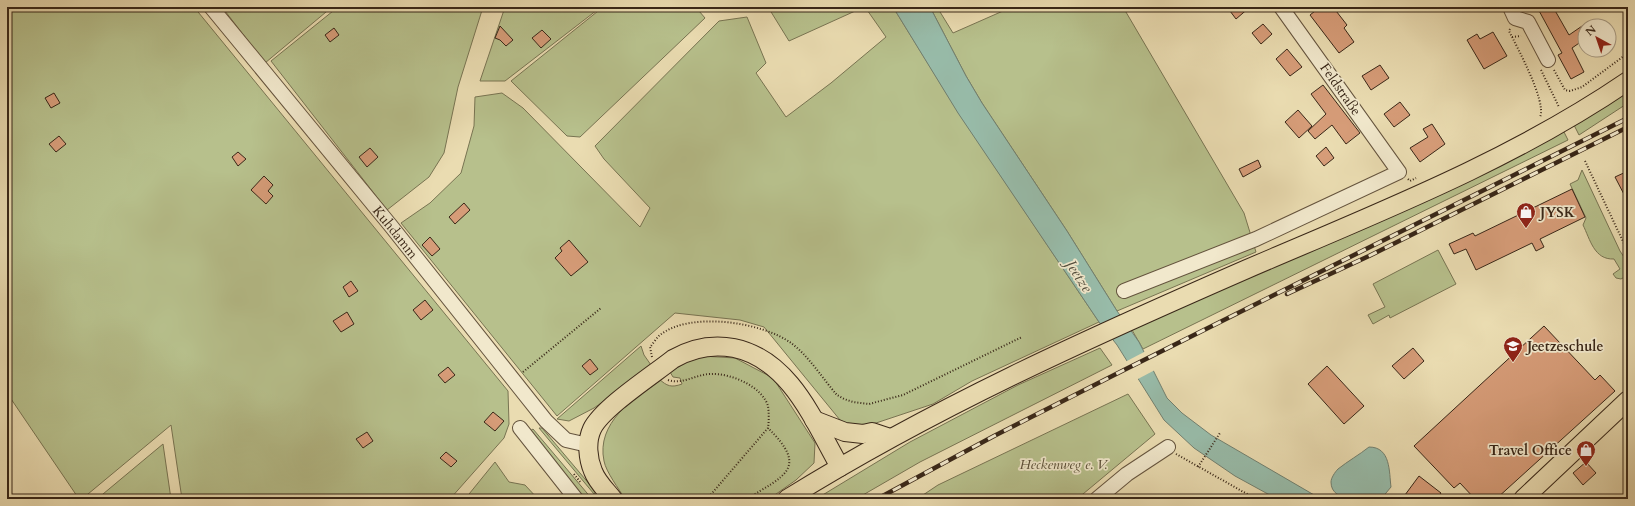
<svg xmlns="http://www.w3.org/2000/svg" width="1635" height="506" viewBox="0 0 1635 506" font-family="Cardo,serif">
<rect width="100%" height="100%" fill="#eadcb1"/>
<filter id="stains"><feTurbulence type="fractalNoise" baseFrequency=".005" numOctaves="4"/><feColorMatrix values="0 0 0 0 .2 0 0 0 0 .09 0 0 0 0 .02 0 0 0 .5 -.17"/></filter>
<radialGradient id="worn" r=".72"><stop offset=".6" stop-color="#630" stop-opacity="0"/><stop offset="1" stop-color="#630" stop-opacity=".3"/></radialGradient>
<g fill="#b7c08c" stroke="#787452">
<path d="M7 7H194L508 391 509 424 504 438 450 499H182L171 425 82 499H79L7 393Z"/>
<path d="M222 7H332L265 63Z"/>
<path d="M338 7H483L458 87 444 153 429 177 387 210 271 61Z"/>
<path d="M505 7H601L505 81H480Z"/>
<path d="M603 7H704L699 11 705 18 580 137 567 136 511 81Z"/>
<path d="M768 7H864L789 41Z"/>
<path d="M865 7H893L958 112 1099 322 972 381 933 404 876 423 853 427 840 420 764 327 740 320 675 313 557 416 401 223 430 203 461 173 474 126 475 97 502 93 523 108 640 227 650 208 604 159 595 146 719 21 747 17 766 63 756 73 786 117 831 83 886 37Z"/>
<path d="M930 7H937L953 33 1012 7H1123L1244 213 1256 252 1117 311 1067 231 982 103 966 76Z"/>
<path d="M1628 89V103L1579 135 1574 125Z"/>
<path d="M1563 130 1568 140 1143 349 1132 330Z"/>
<path d="M1582 170 1620 251 1628 263V275L1621 279 1616 278 1613 274 1620 269 1614 259C1594 260 1590 239 1583 225L1586 218 1570 184 1578 180Z"/>
<path d="M1438 250 1456 284 1390 318 1389 315 1373 324 1368 315 1385 307 1373 284Z"/>
<path d="M641 346 644 355 651 365 634 380 594 408 569 421 557 419Z"/>
<path d="M1100 348 1112 365 920 462 856 499H816L910 442 1018 385Z"/>
<path d="M702 356 735 358 773 378 815 443 814 463 796 480 769 499H625C619 489 606 472 604 461 596 423 633 399 659 379 667 386 671 388 682 384L680 378 673 377 670 372 686 362Z"/>
<path d="M1128 394 1155 434 1077 499H917L938 485Z"/>
<path d="M539 428H542L596 492 594 494Z"/>
<path d="M533 429 592 499H582L530 431Z"/>
<path d="M163 444 171 499H97Z"/>
<path d="M495 462 509 482 525 485 538 499H465Z"/>
</g>
<g fill="#98bcaa" stroke="#728070">
<path d="M893 7H930L966 76 982 103 1067 231 1117 311 1139 342 1167 398 1182 413 1211 435 1321 499H1277L1235 476 1194 448 1164 420 1117 345 1099 322 958 113Z"/>
<path d="M1369 447C1391 447 1389 472 1391 487L1381 499C1367 499 1331 504 1331 482 1331 478 1335 472 1338 469 1348 461 1359 455 1369 447Z"/>
</g>
<path fill="#eadcb1" d="M1146 351 1155 370 1136 380 1125 362Z"/>
<g fill="#d69c78" stroke="#392718">
<path d="M1235 7H1250L1236 19 1230 11Z"/>
<path d="M1320 7H1333L1347 25 1344 28 1354 42 1339 53 1310 15Z"/>
<path d="M1537 7H1553L1569 35 1585 24V39L1572 48 1584 72 1571 79 1558 55 1562 53Z"/>
<path d="M1263 24 1272 34 1261 44 1252 33Z"/>
<path d="M500 26 513 40 506 46 500 40 495 38Z"/>
<path d="M334 28 339 35 330 42 325 35Z"/>
<path d="M542 30 551 39 541 48 532 38Z"/>
<path d="M1493 32 1507 56 1484 69 1467 40 1477 34 1480 39Z"/>
<path d="M1287 49 1302 67 1290 76 1276 59Z"/>
<path d="M1380 65 1389 78 1371 90 1362 76Z"/>
<path d="M1323 85 1360 133 1346 144 1332 125 1315 139 1308 131 1326 114 1311 94Z"/>
<path d="M54 93 60 103 51 108 45 98Z"/>
<path d="M1400 102 1410 115 1394 127 1384 114Z"/>
<path d="M1298 110 1312 126 1299 138 1285 122Z"/>
<path d="M1432 124 1445 144 1420 162 1410 148 1428 137 1423 129Z"/>
<path d="M59 136 66 144 56 152 49 144Z"/>
<path d="M1326 147 1334 158 1324 166 1316 156Z"/>
<path d="M370 148 378 157 367 167 359 157Z"/>
<path d="M238 152 246 159 238 166 232 157Z"/>
<path d="M1258 160 1261 167 1243 177 1239 169Z"/>
<path d="M1628 171V202L1615 177Z"/>
<path d="M264 176 273 185 268 191 273 196 266 204 251 190Z"/>
<path d="M1572 189 1585 217 1540 239 1544 247 1536 251 1532 243 1476 270 1466 249 1454 254 1449 244 1473 233 1475 236Z"/>
<path d="M464 203 470 210 455 224 449 217Z"/>
<path d="M430 237 440 249 432 256 422 245Z"/>
<path d="M569 240 588 262 571 276 555 258 562 251 560 248Z"/>
<path d="M351 281 358 291 349 297 343 287Z"/>
<path d="M425 300 433 310 421 320 413 310Z"/>
<path d="M347 312 354 324 341 332 333 321Z"/>
<path d="M1544 326 1595 380 1600 375 1615 391 1496 499H1475L1460 483 1454 488 1414 446Z"/>
<path d="M1413 348 1424 361 1404 379 1392 366Z"/>
<path d="M590 359 598 369 590 375 582 366Z"/>
<path d="M1327 366 1364 406 1344 424 1308 384Z"/>
<path d="M448 367 455 375 445 383 438 375Z"/>
<path d="M493 412 504 421 495 431 484 422Z"/>
<path d="M367 432 373 441 363 448 356 439Z"/>
<path d="M446 452 457 461 451 467 440 458Z"/>
<path d="M1586 462 1596 473 1583 485 1573 473Z"/>
<path d="M1419 476 1441 493 1437 499H1402Z"/>
</g>
<g fill="none" stroke-linecap="round" stroke-linejoin="round">
<defs>
<g id="minor">
<path id="s1" d="M211 7 391 226 546 421 566 440 588 445"/>
<path d="M1510 7 1515 18 1528 22 1548 60"/>
<path d="M1124 291 1256 239 1399 172 1281 7"/>
<path d="M520 428 576 499"/>
<path d="M1097 499 1127 474 1168 447"/>
</g>
<g id="major">
<path d="M814 420 845 432 863 434 872 432 890 438"/>
<path d="M613 499C606 490 597 482 593 471 588 459 586 442 592 429 602 408 653 375 673 359 692 348 713 344 734 348 791 360 814 422 840 467"/>
<path d="M787 499C933 408 1089 338 1247 269 1377 213 1511 161 1628 81"/>
<path d="M1523 499 1628 400"/>
</g>
</defs>
<use href="#minor" stroke="#65543e" stroke-width="16"/>
<use href="#major" stroke="#392718" stroke-width="20"/>
<g stroke="#392718" stroke-width="2" stroke-dasharray="1 2" stroke-linecap="butt">
<path d="M1510 29 1509 31C1517 47 1547 102 1540 117"/>
<path d="M1512 37 1521 36"/>
<path d="M1541 70 1559 107"/>
<path d="M1554 70 1565 90 1570 91 1582 87 1628 53"/>
<path d="M1585 161 1628 252"/>
<path d="M1408 179 1410 181 1416 178"/>
<path d="M652 357 650 347C653 344 656 338 660 335 690 311 762 322 791 343 808 355 823 379 837 395L844 399 853 402 869 404 903 395 1022 337"/>
<path d="M523 372 601 308"/>
<path d="M668 380C683 385 696 374 711 374 730 373 762 386 768 406 769 413 769 421 768 428L707 499"/>
<path d="M1176 454 1256 499"/>
<path d="M1198 467 1220 433"/>
<path d="M574 474 581 483"/>
<path d="M747 499C783 476 810 469 768 428"/>
</g>
<use href="#minor" stroke="#f1e8cc" stroke-width="14"/>
<use href="#major" stroke="#eadcb1" stroke-width="18"/>
<defs>
<g id="rail">
<path d="M1287 294 1369 256 1628 127"/>
<path d="M877 499 994 436 1124 370 1628 118"/>
</g>
</defs>
<use href="#rail" stroke="#392718" stroke-width="4.5"/>
<use href="#rail" stroke="#f1e8cc" stroke-width="3" stroke-dasharray="9" stroke-linecap="butt"/>
</g>
<defs>
<symbol id="shop-pin" viewBox="-11 -11 22 30"><path d="M0 17L-7.5 6A9.5 9.5 0 1 1 7.5 6Z" fill="#8f2418" stroke="#f1e8cc"/><path d="M-5-2.5h2.3a2.7 3.5 0 0 1 5.4 0H5L5.5 6h-11ZM-1.5-2.5h3a1.5 2.3 0 0 0-3 0Z" fill="#fff"/></symbol>
<symbol id="school-pin" viewBox="-11 -11 22 30"><path d="M0 17L-7.5 6A9.5 9.5 0 1 1 7.5 6Z" fill="#8f2418" stroke="#f1e8cc"/><path d="M0-5L7-2L0 1L-7-2ZM-4 1L0 2.5L4 1V4Q0 6-4 4Z" fill="#fff"/></symbol>
</defs>
<g fill-rule="evenodd">
<use href="#shop-pin" x="1515" y="201" width="22" height="30"/>
<use href="#school-pin" x="1502" y="335" width="22" height="30"/>
<use href="#shop-pin" x="1575" y="439" width="22" height="30"/>
</g>
<g text-anchor="middle" stroke-width="3.5" stroke-linejoin="round" paint-order="stroke">
<g font-size="14" fill="#392718" stroke="#f1e8cc">
<text transform="translate(1341 89) rotate(55)" y="5">Feldstraße</text>
<text dy="5" stroke="none"><textPath href="#s1" startOffset="291">Kuhdamm</textPath></text>
</g>
<g font-size="14" font-weight="bold" fill="#392718" stroke="#f1e8cc" text-anchor="start">
<text x="1540" y="217">JYSK</text>
<text x="1527" y="351">Jeetzeschule</text>
<text x="1572" y="455" text-anchor="end">Travel Office</text>
</g>
<g font-size="14" font-style="italic" fill="#584d35" stroke="#f1e8cc">
<text x="1063" y="469">Heckenweg e. V.</text>
</g>
<g font-size="15" font-style="italic" fill="#514c3c" stroke="#f1e8cc">
<text transform="translate(1079 276) rotate(57)" y="5">Jeetze</text>
</g>
</g>
<rect width="1635" height="506" fill="none" stroke="#eadcb1" stroke-width="24"/>
<rect x="8" y="8" width="1619" height="490" fill="none" stroke="#392718" stroke-width="2"/>
<rect x="12" y="12" width="1611" height="482" fill="none" stroke="#392718"/>
<g transform="translate(1597 38) rotate(320)"><circle r="19" fill="#f1e8cc" stroke="#a79b84"/>
<path d="M0-3L7 15L0 10L-7 15Z" fill="#8f2418"/>
<text y="-6" font-size="11" font-weight="bold" text-anchor="middle" fill="#392718">N</text>
</g>
<rect width="100%" height="100%" filter="url(#stains)"/>
<rect width="100%" height="100%" fill="url(#worn)"/>
</svg>
